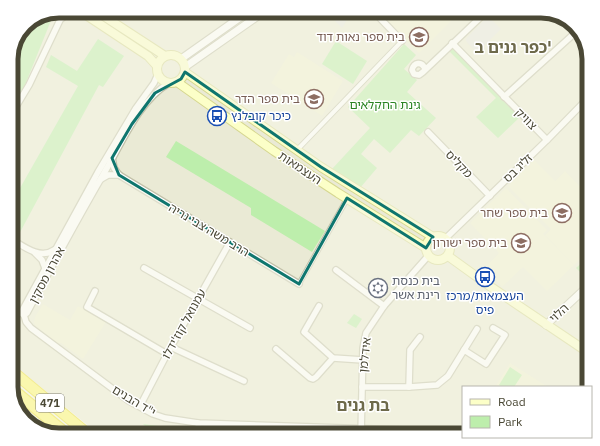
<svg xmlns="http://www.w3.org/2000/svg" width="600" height="446" viewBox="0 0 600 446" font-family="'IBM Plex Sans','Noto Sans Hebrew',sans-serif">
<style>
.residential{fill:#eaead5}
.education{fill:#f0f0d0}
.green{fill:#bdeeac}
.parking{fill:#e6e6e0}
.lines{fill:none;stroke-linecap:round;stroke-linejoin:round}
.pedestrian-casing{stroke:#c2c1a9;stroke-width:6}
.minor-casing{stroke:#c2c1a9;stroke-width:8}
.tertiary-casing{stroke:#c2c1a9;stroke-width:9}
.secondary-casing{stroke:#d6d790;stroke-width:10}
.motorway-casing{stroke:#efe028;stroke-width:12}
.pedestrian{stroke:#fff;stroke-width:4}
.minor{stroke:#fff;stroke-width:5.5}
.tertiary{stroke:#fff;stroke-width:7}
.secondary{stroke:#fcffc8;stroke-width:8}
.motorway{stroke:#fff969;stroke-width:10}
.marked{fill:none;stroke:#0f766e;stroke-width:3;stroke-linejoin:round}
.labels{text-anchor:middle;stroke-width:3;stroke-linejoin:round;paint-order:stroke}
.shield{fill:#fff;stroke:#807f72;stroke-width:1}
.shield-label{font-size:11px;font-weight:bold;fill:#4a4835}
.education-label{font-size:12px;fill:#785e54;stroke:#fff;text-anchor:end}
.park-label{font-size:12px;fill:#298321;stroke:#fff}
.transit-label{font-size:12px;fill:#164399;stroke:#fff;text-anchor:start}
.street-label{font-size:12px;fill:#4a4835;stroke:#fff}
.worship-label{font-size:12px;fill:#5b616d;stroke:#fff;text-anchor:start}
.district-label{font-size:16px;font-weight:bold;fill:#6e6a4b;stroke:#fff}
.rim{fill:none;stroke:#4a4835;stroke-width:5}
</style>
<rect width="100%" height="100%" fill="#f6f5e8"/>
<polygon class="residential" points="59,11 541,11 570,21 589,59 589,387 463,387 463,435 100,435 11,363 11,56 27,23"/>
<g class="education">
<polygon points="378,11 441,11 451,21 419,53"/>
<polygon points="297,52 343,81 322,116 271,83 289,54 294,57"/>
<polygon points="534,160 555,181 565,171 589,196 589,250 574,265 545,235 551,229 508,186"/>
<polygon points="506,188 547,230 543,234 574,265 547,291 523,267 502,287 484,268 499,253 470,223"/>
<polygon points="43,304 70,320 78,306 106,322 83,359 61,343 57,343 35,325 34,323 35,317"/>
<polygon points="510,363 548,387 495,387"/>
</g>
<g class="green">
<polygon points="54,13 25,85 11,109 11,56 27,23"/>
<polygon points="98,39 124,56 103,87 99,85 18,236 11,232 11,204 78,86 46,67 51,55 77,71"/>
<polygon points="336,41 367,61 353,84 322,64"/>
<polygon points="452,43 522,115 498,138 476,117 496,98 447,49"/>
<polygon points="404,44 416,55 404,69 417,80 407,92 436,118 419,136 411,130 390,153 374,139 361,154 377,168 360,188 332,169 370,128 348,107"/>
<polygon points="176,141 325,231 312,252 251,215 251,208 166,157"/>
<polygon points="586,259 589,263 589,271 584,276 576,268"/>
<polygon points="354,314 362,319 356,328 347,323"/>
<polygon points="510,367 522,375 514,387 502,387 499,385"/>
<polygon points="143,424 182,429 184,435 155,435"/>
</g>
<g class="parking">
<polygon points="325,11 352,11 342,28"/>
<polygon points="488,16 501,29 477,53 466,41 466,39"/>
</g>
<g class="lines">
<g class="pedestrian-casing">
<g id="pedestrian">
<polyline points="297,150 402,41"/>
<polyline points="299,284 347,199"/>
</g>
</g>
<g class="minor-casing">
<g id="minor">
<polyline points="373,11 402,41"/>
<polyline points="452,43 547,140"/>
<path d="M425,69C422,61 414,62 412,70L414,74L419,75L423,72L487,11"/>
<path d="M158,74L154,83L136,108L98,172L22,311L21,313L24,315L27,313C53,264 79,216 107,168C123,140 140,100 169,83"/>
<polyline points="504,97 576,32"/>
<polyline points="11,115 29,85 60,20 67,14 74,11"/>
<polyline points="428,132 490,196"/>
<polyline points="112,158 114,168 119,175 299,284"/>
<polyline points="101,179 108,175 119,175"/>
<polyline points="446,238 547,140 589,97"/>
<path d="M11,239C23,246 40,260 54,250"/>
<polyline points="35,253 42,260 45,268"/>
<polyline points="144,268 250,328"/>
<polyline points="336,270 384,306"/>
<polyline points="95,291 87,307 167,354"/>
<polyline points="319,306 304,332 333,358 363,360"/>
<polyline points="24,315 26,322 31,328 129,401 153,414 165,418 198,423 463,432"/>
<polyline points="171,347 244,381"/>
<polyline points="276,349 310,378 313,379 316,377 333,358"/>
<polyline points="464,350 486,364 505,335 493,328"/>
<polyline points="362,387 409,387 437,385 448,376 477,329"/>
<polyline points="409,387 410,350 420,337"/>
<polyline points="140,406 167,354 230,242"/>
<polyline points="198,423 200,435"/>
<polyline points="361,435 363,348 366,333 384,306 429,255"/>
</g>
</g>
<g class="tertiary-casing">
<g id="tertiary">
<polyline points="181,59 249,11"/>
<polyline points="185,67 265,11"/>
<polyline points="546,325 589,285"/>
</g>
</g>
<g class="secondary-casing">
<g id="secondary">
<polyline points="80,11 148,56 157,66"/>
<polyline points="96,11 165,56"/>
<circle cx="171" cy="69" r="14"/>
<polyline points="185,72 321,167 433,237"/>
<polyline points="177,82 274,151 338,193 426,248"/>
<circle cx="438" cy="248" r="12"/>
<polyline points="448,256 491,287 589,353"/>
</g>
</g>
<g class="motorway-casing">
<g id="motorway">
<polyline points="11,370 89,435"/>
<polyline points="11,388 68,435"/>
</g>
</g>
<use href="#pedestrian" class="pedestrian"/>
<use href="#minor" class="minor"/>
<use href="#tertiary" class="tertiary"/>
<use href="#secondary" class="secondary"/>
<use href="#motorway" class="motorway"/>
</g>
<path d="M0 0H600V446H0ZM185,72L321,167L433,237L426,248L347,198L299,284L119,175L112,158L132,124L155,93L181,79Z" fill="#f6f5e8" fill-opacity=".55" fill-rule="evenodd"/>
<path class="marked" d="M185,72L321,167L433,237L426,248L347,198L299,284L119,175L112,158L132,124L155,93L181,79Z"/>
<defs>
<g id="school-ring" transform="scale(1)"><circle r="9.5" fill="#fff" stroke="#8d6e63" stroke-width="1.5"/><path d="M0-5L7-2L0 1L-7-2ZM-4 1L0 2.5L4 1V4Q0 6-4 4Z" fill="#8d6e63"/></g>
<g id="bus-ring" transform="scale(1)"><circle r="9.5" fill="#fff" stroke="#1a4fb4" stroke-width="1.5"/><path d="M-5-6H5V4H4V6H2V4H-2V6H-4V4H-5ZM-3.5-4V0h7V-4ZM-3.5 1.2v1.5H-2V1.2ZM2 1.2v1.5H3.5V1.2Z" fill="#1a4fb4"/></g>
<g id="synagogue-ring" transform="scale(1)"><circle r="9.5" fill="#fff" stroke="#6b7280" stroke-width="1.5"/><path d="M0-6.5L5.6 3.2H-5.6ZM0 6.5L5.6-3.2H-5.6Z" fill="#6b7280"/></g>
</defs>
<g fill-rule="evenodd">
<use href="#school-ring" x="419" y="37"/>
<use href="#school-ring" x="314" y="99"/>
<use href="#bus-ring" x="217" y="116"/>
<use href="#school-ring" x="562" y="213"/>
<use href="#school-ring" x="521" y="243"/>
<use href="#bus-ring" x="485" y="277"/>
<use href="#synagogue-ring" x="378" y="288"/>
</g>
<g class="labels">
<rect class="shield" x="36" y="394" width="28" height="18" rx="3"/>
<g class="shield-label">
<text x="50" y="407">471</text>
</g>
<g class="education-label">
<text x="405" y="41">בית ספר נאות דוד</text>
<text x="300" y="103">בית ספר הדר</text>
<text x="548" y="217">בית ספר שחר</text>
<text x="507" y="247">בית ספר ישורון</text>
</g>
<g class="park-label">
<text x="385" y="109">גינת החקלאים</text>
</g>
<g class="transit-label">
<text x="231" y="120">כיכר קובלנץ</text>
<text x="485" y="300" text-anchor="middle">העצמאות/מרכז<tspan x="485" dy="14">פיס</tspan></text>
</g>
<g class="street-label">
<text transform="translate(526 119) rotate(45)" y="4">צוויק</text>
<text transform="translate(459 164) rotate(46)" y="4">מקליס</text>
<text transform="translate(300 168) rotate(34)" y="4">העצמאות</text>
<text transform="translate(518 168) rotate(-44)" y="4">זליג בס</text>
<text transform="translate(209 230) rotate(31)" y="4">הרב משה צבי נריה</text>
<text transform="translate(47 275) rotate(-62)" y="4">אהרון מסקין</text>
<text transform="translate(559 313) rotate(-43)" y="4">הלוי</text>
<text transform="translate(184 324) rotate(-61)" y="4">עמנואל קוז'ידלו</text>
<text transform="translate(365 355) rotate(-84)" y="4">אידלמן</text>
<text transform="translate(134 401) rotate(31)" y="4">י"ד הבנים</text>
</g>
<g class="worship-label">
<text x="392" y="285">בית כנסת<tspan x="392" dy="14">רינת אשר</tspan></text>
</g>
<g class="district-label">
<text x="513" y="53">כפר גנים ב'</text>
<text x="363" y="411">בת גנים</text>
</g>
</g>
<path d="M0 0H600V446H0ZM59 18H541A41 41 0 0 1 582 59V387A41 41 0 0 1 541 428H59A41 41 0 0 1 18 387V59A41 41 0 0 1 59 18Z" fill="#fff" fill-rule="evenodd"/>
<path class="rim" d="M59 18H541A41 41 0 0 1 582 59V387A41 41 0 0 1 541 428H59A41 41 0 0 1 18 387V59A41 41 0 0 1 59 18Z"/>
<rect x="462" y="386" width="130" height="52" fill="#ffffff" stroke="#b7b6ae"/>
<rect x="470" y="399" width="20" height="6" fill="#fcffc8" stroke="#b7b6ae"/>
<text x="498" y="406" font-size="12" fill="#4a4835">Road</text>
<rect x="470" y="416" width="20" height="12" fill="#bdeeac" stroke="#b7b6ae"/>
<text x="498" y="426" font-size="12" fill="#4a4835">Park</text>
</svg>
